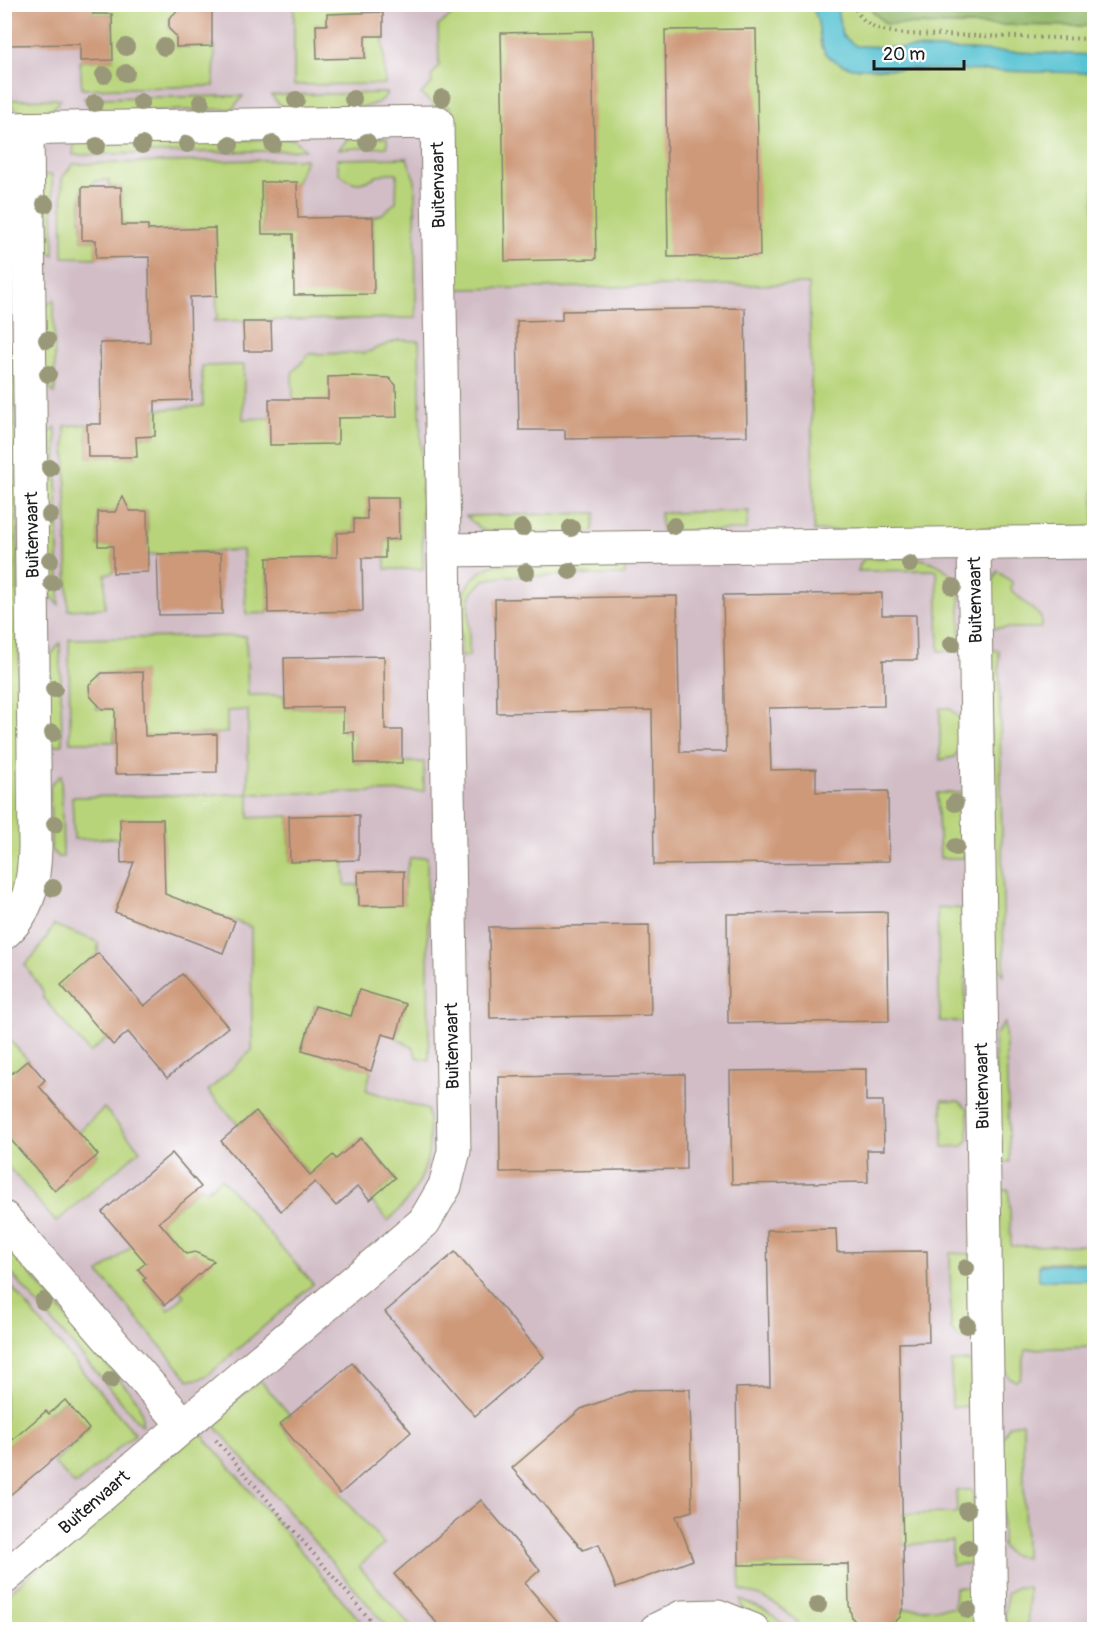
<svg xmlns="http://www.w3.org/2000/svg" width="1099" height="1634" viewBox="0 0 1099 1634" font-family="Pangolin,sans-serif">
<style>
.industrial{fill:#d2bdc6}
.green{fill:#b8d47a;stroke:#6a784b;stroke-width:1.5}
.forest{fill:#92b66a;stroke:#576943;stroke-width:1.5}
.water{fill:#58c3d3;stroke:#3a7078;stroke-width:1.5}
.building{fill:#ce9979}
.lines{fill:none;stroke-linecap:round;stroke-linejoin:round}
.minor-casing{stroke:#867f70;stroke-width:35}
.path{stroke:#867f70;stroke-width:4;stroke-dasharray:1.5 4.5;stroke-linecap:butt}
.minor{stroke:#fff;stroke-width:33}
.tree{fill:#999879}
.labels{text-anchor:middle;stroke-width:5;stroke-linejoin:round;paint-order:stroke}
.street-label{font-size:18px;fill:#1c1c1c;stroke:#fff}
</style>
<rect width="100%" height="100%" fill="#fff"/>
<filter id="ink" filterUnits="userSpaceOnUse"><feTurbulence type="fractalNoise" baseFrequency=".0167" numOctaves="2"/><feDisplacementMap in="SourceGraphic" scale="12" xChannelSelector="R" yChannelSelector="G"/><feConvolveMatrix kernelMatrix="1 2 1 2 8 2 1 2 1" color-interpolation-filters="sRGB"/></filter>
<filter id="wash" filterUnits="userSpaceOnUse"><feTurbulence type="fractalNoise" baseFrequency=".008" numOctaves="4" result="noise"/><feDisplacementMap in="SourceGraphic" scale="24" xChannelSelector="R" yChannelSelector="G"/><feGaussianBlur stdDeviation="1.35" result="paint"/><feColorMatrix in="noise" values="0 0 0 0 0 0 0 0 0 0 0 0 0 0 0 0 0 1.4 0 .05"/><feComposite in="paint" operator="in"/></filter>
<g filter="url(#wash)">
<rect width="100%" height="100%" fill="#efe2c3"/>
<polygon class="industrial" points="5,5 824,5 1094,59 1094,1629 5,1630"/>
<g class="green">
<polygon points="453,4 811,5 817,13 821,47 842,65 853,68 1094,73 1094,527 814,531 809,284 455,289 450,107 436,107 421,94 432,83 431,77 439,65 438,26 453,14"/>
<polygon points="93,5 175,5 176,14 169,18 169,29 176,32 176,47 215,46 214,86 82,89 80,61 113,60 112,14 93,14"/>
<polygon points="294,5 363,5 363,13 328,14 327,25 316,25 317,59 365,58 365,36 383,36 385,84 294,85"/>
<polygon points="836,5 870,5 872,11 887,24 1094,26 1094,55 856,46 842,35"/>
<path d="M387,93C379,115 313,108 291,108L280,105L271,95Z"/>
<polygon points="243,96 232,109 101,112 91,109 84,98"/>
<path d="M61,99C53,115 34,114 18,111L6,100Z"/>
<polygon points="349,138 387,138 387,147 339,149"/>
<polygon points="294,139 305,150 73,155 74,142"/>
<path d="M407,158L415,181L416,318L214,321L217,318L215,229L148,230V225H122L121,187H109V180L94,181L93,187H82L80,220H82V240H96V258L63,257L62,178L73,164L306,159L297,182L261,183L262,234H293L374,293L373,217L382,214L396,202L397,173C368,170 366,197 339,173L337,159Z"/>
<polygon points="44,175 52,175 54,255 46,251 40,243"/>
<polygon points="5,176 11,181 12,252 5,265"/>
<polygon points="54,299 55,394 43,382 42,309"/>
<polygon points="398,340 419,341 423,569 385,569 385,540 399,539 398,498 367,498 367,519 354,519 354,532 337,533 337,557 267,559 268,613 246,614 243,550 145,555 148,545 147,511 130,511 118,506 115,512 98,512 98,546 113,546 113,573 105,574 105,608 68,610 65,426 87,424 88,457 136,457 136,437 155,436 155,410 203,406 202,366 244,365 243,419 269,418 293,399 292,373 309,354 365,353"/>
<polygon points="5,341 12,349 14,355 22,843 18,879 5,911 8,853"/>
<polygon points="56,427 59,605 47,591 46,436"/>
<polygon points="749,511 746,530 662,531 660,513"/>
<polygon points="596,513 593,532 491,534 479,528 466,516"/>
<path d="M866,558C901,558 947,550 960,592V650L939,651L937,570L858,571L861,562Z"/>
<path d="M498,564H625V575L507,576L484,580L472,593L469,602V656L461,657C461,618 451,578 498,564Z"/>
<polygon points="997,571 1012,582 1011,590 1041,617 1041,628 989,628 990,592"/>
<path d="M246,636L248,695H284L285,708L343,707V732H354L355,763L424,762V791L249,794V818L289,816L290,862L344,860L345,885H358L359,906L404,904C404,886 404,875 410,858L427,857L429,1060L416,1057L414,1048L396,1038L406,1004L359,991L351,1016L315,1006L302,1049L371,1071L366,1090L428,1110C434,1159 424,1187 388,1221L370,1200L395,1178L361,1138L337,1159L333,1156L310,1175L256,1111L239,1125L208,1091L252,1050L251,927L164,894L163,819H121V838L74,839L72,797L248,794V710L227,711V733L143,736V672L96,673V683L89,685L90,696L96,699L97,709H115L114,742H70L69,639Z"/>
<polygon points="60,643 62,745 48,746 48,659"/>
<polygon points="999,650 1004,975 994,962 988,651"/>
<polygon points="940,708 949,708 961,719 961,748 954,757 940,760"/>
<polygon points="61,775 63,857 58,857 51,850 50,785"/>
<polygon points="937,793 964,793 964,858 940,858"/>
<polygon points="937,907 966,909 965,1022 940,1021"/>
<polygon points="54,925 98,942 98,953 61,985 92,1021 113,1033 90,1053 43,998 43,991 25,965 36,953"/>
<polygon points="1005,1023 1010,1162 997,1161 995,1035"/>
<polygon points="4,1034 28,1060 9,1077 5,1072"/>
<polygon points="942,1100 959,1101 968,1109 968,1140 963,1146 943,1147"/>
<polygon points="104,1108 140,1150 56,1222 5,1163 4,1132 55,1191 98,1155 78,1132"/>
<polygon points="221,1178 313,1284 209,1374 200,1379 189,1380 99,1273 134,1244 149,1261 139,1269 146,1278 144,1281 169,1310 184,1296 180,1291 204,1270 206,1265 195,1252 180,1261 174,1240 159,1222 201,1187 206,1191"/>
<polygon points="998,1190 1009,1190 1011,1246 1094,1245 1094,1262 1040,1263 1039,1280 1094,1280 1094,1347 1026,1349 1020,1378 1016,1381 1009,1378 1001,1365"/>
<polygon points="5,1244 137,1400 142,1414 142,1426 5,1266"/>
<polygon points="950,1253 971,1254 972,1338 960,1339 951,1330"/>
<polygon points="4,1278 135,1434 75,1485 54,1463 89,1429 65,1400 5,1447"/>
<polygon points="969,1361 973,1365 973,1406 952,1407 951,1362"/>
<polygon points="260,1380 290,1415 280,1424 384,1544 359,1566 413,1629 389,1629 211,1421"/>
<polygon points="1023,1423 1025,1558 1009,1554 1002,1546 1002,1438 1010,1425"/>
<polygon points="199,1431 367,1629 5,1629 4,1597"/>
<polygon points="956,1490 973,1490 975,1563 952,1565 952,1541 903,1545 902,1514 957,1513"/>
<path d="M848,1564C849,1585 842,1623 870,1629H803C787,1610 765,1595 740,1590L739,1565Z"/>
<path d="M955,1587L975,1588L977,1629L883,1630C894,1626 899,1620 902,1609L954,1608Z"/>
<polygon points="1017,1587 1028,1587 1028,1629 1004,1629 1007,1593"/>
<path d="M741,1600L765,1610L791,1629C772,1629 758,1616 741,1607Z"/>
</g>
<polygon class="forest" points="870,5 1094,5 1094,26 886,24 872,11"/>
<g class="water">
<path d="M811,5H836L842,35L856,46L1094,55V73L853,68C806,55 829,35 811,5Z"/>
<polygon points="1094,1264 1094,1280 1039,1280 1039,1265"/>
</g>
<g id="blocks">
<g class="building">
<polygon points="4,4 93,4 93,14 112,14 113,60 80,61 80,44 4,45"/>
<polygon points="175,4 212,4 212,46 176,47 176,36 169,29 169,18 176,12"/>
<polygon points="383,12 383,36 365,36 365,58 317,59 316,25 327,25 327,14"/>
<polygon points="756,29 760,256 668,257 665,30"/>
<polygon points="592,31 596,259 505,261 501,33"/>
<polygon points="261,182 297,182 298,218 373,217 374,294 294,295 293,234 262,234"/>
<polygon points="82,187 121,187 122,225 148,225 148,230 215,228 217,296 190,297 192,400 155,401 155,436 136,437 137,457 88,457 87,424 101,424 100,343 150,342 149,257 96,258 96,240 82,240"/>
<polygon points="745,308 747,436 565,439 565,430 519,430 517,321 562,320 562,311"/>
<polygon points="243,322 271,322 272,351 244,351"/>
<polygon points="352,376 389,378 396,385 397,417 338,418 338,444 270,445 269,399 328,399 328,377"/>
<polygon points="123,497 130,511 147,511 148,572 113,573 113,546 98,546 98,512 115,512"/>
<polygon points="366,498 398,498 399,539 385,540 385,558 362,558 363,611 268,613 267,558 337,557 337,533 354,532 354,519 367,519"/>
<polygon points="221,553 222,614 159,615 157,554"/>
<polygon points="882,593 882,615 916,615 917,660 883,660 884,706 769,708 771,770 816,769 816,792 888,791 889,861 654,865 652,710 497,713 495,599 677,596 680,752 726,752 723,595"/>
<polygon points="384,656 385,730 402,730 402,763 355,763 354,732 343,732 343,707 285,708 284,658"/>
<polygon points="143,672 145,736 217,734 217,772 115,774 115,709 102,709 90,696 89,685 102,673"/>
<polygon points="359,815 359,860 290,862 289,816"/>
<polygon points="120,819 163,819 165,894 235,921 223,953 115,912 134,862 121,863"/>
<polygon points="404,871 404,905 359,906 358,872"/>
<polygon points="887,912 889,1021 728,1023 727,914"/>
<polygon points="649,925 651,1015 490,1018 489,927"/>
<polygon points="98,953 144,1006 182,974 228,1027 167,1078 128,1032 113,1045 61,985"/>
<polygon points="359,990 406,1004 396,1038 382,1034 371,1071 302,1050 315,1006 351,1016"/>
<polygon points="28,1060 45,1080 39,1086 98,1155 55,1191 4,1132 4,1080"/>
<polygon points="866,1069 866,1101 883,1101 884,1150 867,1150 868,1182 732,1184 730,1071"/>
<polygon points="685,1074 686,1169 500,1172 499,1077"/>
<polygon points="256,1111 310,1175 333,1155 336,1159 361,1138 395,1178 370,1200 358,1186 336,1206 315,1182 281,1211 221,1141"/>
<polygon points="172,1153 201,1187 159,1222 186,1254 195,1252 214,1261 165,1305 143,1280 146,1278 138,1269 146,1263 102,1212"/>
<polygon points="836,1229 837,1252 927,1251 929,1342 899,1343 904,1604 900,1617 890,1627 883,1629 863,1628 852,1618 849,1605 848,1564 739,1565 736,1388 770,1387 767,1230"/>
<polygon points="455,1252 544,1357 475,1416 385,1312"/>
<polygon points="352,1363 411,1432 340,1494 280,1424"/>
<polygon points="690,1389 692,1511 676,1516 693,1560 616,1588 599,1544 583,1550 512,1468 581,1409 633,1390"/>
<polygon points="65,1400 89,1429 4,1500 4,1447 46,1411 49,1414"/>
<polygon points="481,1500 540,1570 525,1583 564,1629 442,1629 394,1574"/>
</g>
</g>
</g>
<g filter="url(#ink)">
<use href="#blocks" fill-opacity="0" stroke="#867f70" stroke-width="1.5"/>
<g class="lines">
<g class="minor-casing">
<g id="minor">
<polyline points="4,129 437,122 454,1151 445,1186 424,1222 4,1578"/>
<polyline points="974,543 991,1630"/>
<polyline points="445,550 1094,542"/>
<path d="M4,933C30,910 34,881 35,848L27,129"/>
<polyline points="4,1218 184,1425"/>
<polyline points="656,1630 682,1617 718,1616 753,1630"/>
</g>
</g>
<g class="path">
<path d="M853,4C863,28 882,31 906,34L1094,39"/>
<polyline points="216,1440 379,1630"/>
</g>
<use href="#minor" class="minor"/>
</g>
<g class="tree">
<circle cx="126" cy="47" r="9"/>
<circle cx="164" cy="47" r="9"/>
<circle cx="126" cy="73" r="9"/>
<circle cx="104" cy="75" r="9"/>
<circle cx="442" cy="98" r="9"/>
<circle cx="353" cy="99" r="9"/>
<circle cx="296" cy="100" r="9"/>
<circle cx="141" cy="102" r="9"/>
<circle cx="201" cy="102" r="9"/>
<circle cx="95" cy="103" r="9"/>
<circle cx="367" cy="142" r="9"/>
<circle cx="187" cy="144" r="9"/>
<circle cx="273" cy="144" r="9"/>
<circle cx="142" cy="145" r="9"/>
<circle cx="230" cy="145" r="9"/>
<circle cx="97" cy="146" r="9"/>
<circle cx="45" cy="204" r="9"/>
<circle cx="47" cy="340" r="9"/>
<circle cx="48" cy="374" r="9"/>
<circle cx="50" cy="468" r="9"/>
<circle cx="50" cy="515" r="9"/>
<circle cx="674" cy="526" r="9"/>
<circle cx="522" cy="528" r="9"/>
<circle cx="571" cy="528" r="9"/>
<circle cx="50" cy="560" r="9"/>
<circle cx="910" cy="564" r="9"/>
<circle cx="570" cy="571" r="9"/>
<circle cx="526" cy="572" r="9"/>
<circle cx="52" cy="583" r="9"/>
<circle cx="953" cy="587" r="9"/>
<circle cx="952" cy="644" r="9"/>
<circle cx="54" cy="689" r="9"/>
<circle cx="53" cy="733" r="9"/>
<circle cx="955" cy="803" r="9"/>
<circle cx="55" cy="824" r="9"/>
<circle cx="956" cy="847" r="9"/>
<circle cx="53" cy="888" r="9"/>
<circle cx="966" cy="1268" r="9"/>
<circle cx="43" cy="1301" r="9"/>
<circle cx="967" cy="1325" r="9"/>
<circle cx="111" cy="1380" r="9"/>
<circle cx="967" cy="1510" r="9"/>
<circle cx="968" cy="1548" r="9"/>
<circle cx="818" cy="1605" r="9"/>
<circle cx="968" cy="1610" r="9"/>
</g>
</g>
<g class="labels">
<g class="street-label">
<text transform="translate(438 185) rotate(-91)" y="6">Buitenvaart</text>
<text transform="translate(32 535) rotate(-91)" y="6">Buitenvaart</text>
<text transform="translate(975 600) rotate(-91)" y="6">Buitenvaart</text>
<text transform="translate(452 1046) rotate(-91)" y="6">Buitenvaart</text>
<text transform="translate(982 1086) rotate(-91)" y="6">Buitenvaart</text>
<text transform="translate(94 1502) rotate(-41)" y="6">Buitenvaart</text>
</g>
</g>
<rect width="1099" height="1634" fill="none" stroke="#fff" stroke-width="24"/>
<path d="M874 60v9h90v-9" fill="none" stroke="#1c1c1c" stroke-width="3"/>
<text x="883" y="60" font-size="18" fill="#1c1c1c" stroke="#ffffff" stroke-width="4.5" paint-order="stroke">20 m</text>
</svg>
